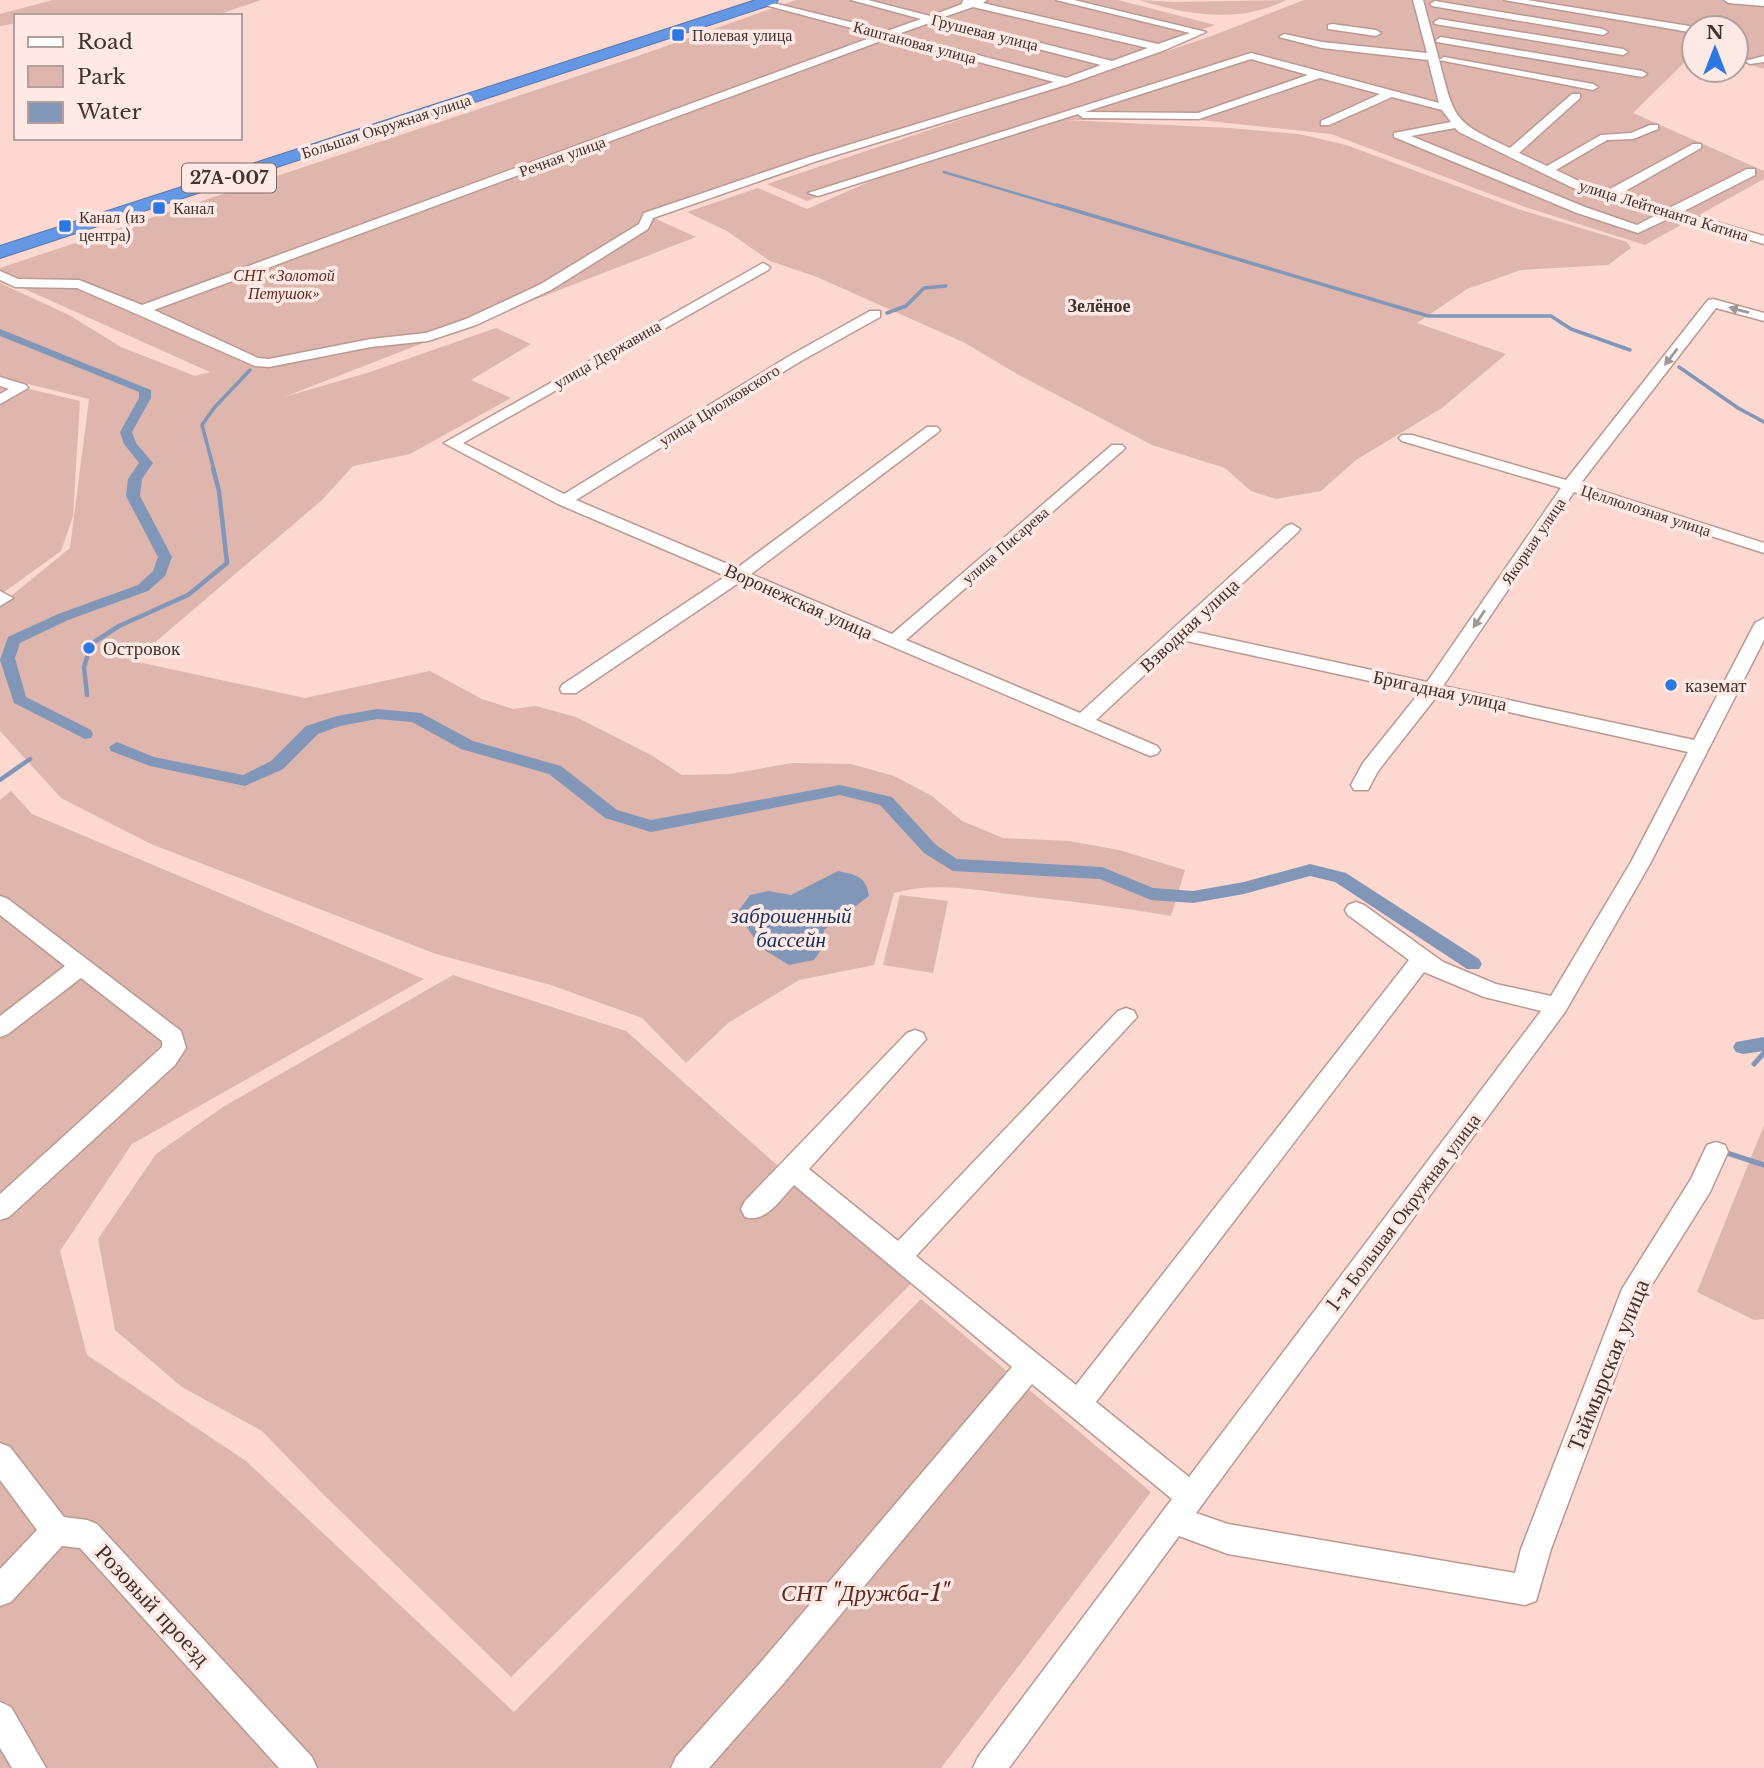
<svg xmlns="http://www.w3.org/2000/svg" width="1764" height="1768" viewBox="0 0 1764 1768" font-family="'Libre Baskerville',serif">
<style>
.green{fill:#deb6ad}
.water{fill:#8297b8}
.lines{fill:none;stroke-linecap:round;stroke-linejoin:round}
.stream-far3{stroke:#8297b8;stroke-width:2.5}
.stream-far2{stroke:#8297b8;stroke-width:3.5}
.stream-far1{stroke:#8297b8;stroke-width:4.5}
.stream{stroke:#8297b8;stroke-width:5}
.canal{fill:#8297b8;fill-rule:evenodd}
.minor-casing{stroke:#ba9992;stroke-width:3}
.highway-casing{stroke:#5875a6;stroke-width:2}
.minor{fill:#fff;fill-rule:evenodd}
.highway{fill:#6498e6;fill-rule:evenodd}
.oneway{fill:#a09998}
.poi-dot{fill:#2d77e3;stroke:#ffe9e4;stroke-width:2.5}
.labels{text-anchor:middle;stroke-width:7;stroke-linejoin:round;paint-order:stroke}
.far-street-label{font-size:16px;fill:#413330;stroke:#ffe9e4}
.far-poi-label{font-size:16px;fill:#413330;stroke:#ffe9e4;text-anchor:start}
.far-park-label{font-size:16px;font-style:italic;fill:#62291e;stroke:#ffe9e4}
.shield{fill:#ffe9e4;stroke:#7a6a66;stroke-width:2}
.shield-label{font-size:18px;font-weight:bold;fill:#413330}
.far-neighbourhood-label{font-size:18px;font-weight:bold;fill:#413330;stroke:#ffe9e4}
.street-label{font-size:19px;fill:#413330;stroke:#ffe9e4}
.poi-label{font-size:19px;fill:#413330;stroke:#ffe9e4;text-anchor:start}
.water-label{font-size:21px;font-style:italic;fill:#15325d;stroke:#ffe9e4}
.near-street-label{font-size:23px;fill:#413330;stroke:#ffe9e4}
.near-park-label{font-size:23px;font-style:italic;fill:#62291e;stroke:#ffe9e4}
</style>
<rect width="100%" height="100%" fill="#fcd8d0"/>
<g class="green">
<polygon points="53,0 261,0 217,15 16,16 16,23 0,26 0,14"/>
<path d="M796,0H1118L1215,25L654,218L696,237L284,397L367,373L496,328L531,344L471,380L511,398L410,454L353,466L322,500L133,661L305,698L430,671L482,699L513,709L536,706L576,717L651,755L682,775L730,774L792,763L851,764L894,776L932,796L962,821L1003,838L1069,841L1119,850L1185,870L1171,916C1125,908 1079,902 1032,897C987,892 939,880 894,893L874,965L799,980L728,1023L686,1063L642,1018L551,985L436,954L151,844L61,798L0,731V605L70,548L89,399L0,377V283L69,315L121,347L195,376L210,372L0,278V268L638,56Z"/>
<path d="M1139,0L1174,2L1286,0C1241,24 1186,15 1139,0Z"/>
<polygon points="1304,0 1764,0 1764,69 1736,61 1736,28 1694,28 1694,53 1633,113 1764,171 1764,179 1645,245 1525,207 1331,134 1200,120 1066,120 1229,128 1299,134 1346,145 1518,209 1627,242 1631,248 1608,265 1521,270 1467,289 1417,323 1506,354 1442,408 1356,460 1321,491 1276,499 1251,491 1225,468 1152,445 1017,374 965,343 817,277 770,261 727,231 687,212 758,188 807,209 894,171 984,141 1061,120 1043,120 929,153 807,201 767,184 1209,37"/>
<polygon points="0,382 80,401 73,516 61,551 0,595"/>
<polygon points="11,791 32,814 424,979 132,1144 60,1251 87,1355 246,1461 514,1712 921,1299 1151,1492 941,1768 0,1768 0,800"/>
<polygon points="900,895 948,901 933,973 883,965"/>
<polygon points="453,975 626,1031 911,1284 511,1677 322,1493 262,1431 182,1387 115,1330 98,1239 156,1154 223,1107"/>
<polygon points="1764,1125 1764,1319 1754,1320 1697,1292"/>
</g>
<path class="water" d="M838,871C856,875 866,876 869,896L824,930L823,947L814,960L789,965L761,948L737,913L750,895L768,891L791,895Z"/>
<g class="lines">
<polyline class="stream-far3" points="944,172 1062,207"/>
<g class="stream-far2">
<polyline points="1057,205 1428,316 1551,316 1571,329 1630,350"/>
<polyline points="887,313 906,306 924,288 946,286"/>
<polyline points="1679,367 1738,408 1764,422"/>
<polyline points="214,470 202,425 214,408 250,370"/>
</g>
<g class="stream-far1">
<polyline points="87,695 84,667 91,644 119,626 188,595 227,563 219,491 213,468"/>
<polyline points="0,780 30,759"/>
</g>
<g class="stream">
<polyline points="1754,1064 1764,1053"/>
<polyline points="1724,1152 1764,1165"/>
</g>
<g class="canal">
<polygon points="0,329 151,390 151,398 132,432 136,443 153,463 142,479 140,496 172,557 165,576 148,591 68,620 20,643 15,658 26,697 91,730 93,734 91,738 85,739 14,703 0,660 8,637 58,614 138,585 153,571 158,557 126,496 128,479 139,463 124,444 120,432 139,398 139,392 0,336"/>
<polygon points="377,709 421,713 473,741 561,766 617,810 651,820 840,785 892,797 936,845 957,859 1102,867 1153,888 1193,891 1244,882 1310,864 1346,873 1479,959 1482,964 1479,969 1467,969 1335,882 1310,876 1244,894 1193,903 1151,900 1100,879 953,871 924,853 880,805 840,795 651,832 605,818 549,774 461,749 412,722 377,719 340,726 318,734 283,769 245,786 150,766 111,751 109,747 117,742 154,757 243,775 271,761 306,726 337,716"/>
<polygon points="1764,1037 1764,1051 1743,1054 1736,1052 1733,1047 1736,1042"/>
</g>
<g class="minor-casing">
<g id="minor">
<path d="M761,0L887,31L921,19L851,0H868L930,16L962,4L963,0H987L983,3L1158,44L1190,33L1056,0H1074L1206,32L1165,50L1069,84L817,161L653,218L648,229L551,290L476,325L428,341L371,347L269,367L255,366L77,288L15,287L0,280V271L18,279L79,280L142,305L878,35L761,4ZM973,7L1148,48L1112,61L941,18ZM932,22L1101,65L1066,78L898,34ZM889,38L1054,82L809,157L644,213L639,224L541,284L466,319L426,333L371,339L269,359L258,358L154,310Z"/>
<path d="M1413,0H1423L1439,60L1444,57L1593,84L1598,87L1593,90L1439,60C1455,121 1453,121 1510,148L1572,94H1580V98L1519,153L1547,166L1601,135L1631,133L1650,125H1658V129L1633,139L1607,140L1556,170L1581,182L1608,190L1693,144H1701V148L1620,194L1669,208L1747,169H1755V175L1682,212L1764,236V244L1672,217L1638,233L1577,213L1394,137V133L1451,122L1442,110L1392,97L1329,125H1321V121L1380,94L1320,78L1199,119L1083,118L1078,114L818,196L808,193L1251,53L1439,103L1428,60L1322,48L1279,37L1284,34L1322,42L1427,53ZM1251,59L1308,75L1198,113L1085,112ZM1455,128L1459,132L1573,188L1660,213L1637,225L1585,207L1411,136Z"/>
<polygon points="1504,0 1527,0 1689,26 1694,29 1689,32"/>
<polygon points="1724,0 1764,0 1764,6 1729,3"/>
<polygon points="1435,1 1603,29 1608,32 1603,35 1432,6 1430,4"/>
<polygon points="1439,19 1623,49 1628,52 1623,55 1435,24 1434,22"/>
<polygon points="1332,24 1376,30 1381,33 1376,36 1328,29 1328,25"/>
<polygon points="1441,37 1642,71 1647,74 1642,77 1437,42 1436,40"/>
<polygon points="1764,56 1764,62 1750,64 1745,61"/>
<path d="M763,263L770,267L768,270L463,443L564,494L791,355L870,311H880V317L801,361L576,500L737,568L927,427H937L940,430L937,433L751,574L892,634L1112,445H1122L1125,448L1122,451L906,640L1080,713L1286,526L1292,524L1300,529L1298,532L1191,631L1427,682L1561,488L1402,441L1399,438L1402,435H1412L1566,480L1708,300L1713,299L1764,313V321L1716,308L1580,484L1764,543V553L1574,492L1443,686L1694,740L1755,623L1764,618V640L1651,862L1565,1012L1196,1513L1228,1524L1515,1573L1521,1549L1622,1289L1691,1179L1707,1145L1716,1142L1725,1145L1728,1152L1710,1192L1646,1294L1551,1549L1536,1601L1525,1605L1228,1554L1179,1536L1009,1768H973L978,1757L1172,1499L1032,1384L783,1684L709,1768H671L676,1757L761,1662L1012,1367L794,1185C781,1199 765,1224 745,1217L741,1209L745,1201L907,1033L915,1030L923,1033L926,1039L809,1169L898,1241L1118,1011L1126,1008L1134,1011L1137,1017L916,1256L1076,1385L1409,960L1348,915L1345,910L1348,905L1356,902L1364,905L1443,962L1496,984L1551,996L1631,862L1688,752L1437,696L1378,771L1368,790H1354L1351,785L1363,763L1420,692L1182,640L1096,720L1157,746L1160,750L1157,754L1150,756L740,582L576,693H562L560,689L562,685L726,576L558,504L444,443ZM1424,972L1484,997L1541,1011L1189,1477L1096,1402Z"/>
<polygon points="0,377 26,385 28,388 0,404 0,394 9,389 0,386"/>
<polygon points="0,591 13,598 0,606"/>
<polygon points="0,896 8,899 181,1031 186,1048 175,1065 9,1217 0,1220 0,1194 162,1047 162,1041 81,978 8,1034 0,1037 0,1016 65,966 0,915"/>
<polygon points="0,1443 10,1447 64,1517 87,1520 97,1524 312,1757 317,1768 279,1768 80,1548 62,1546 11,1602 0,1606 0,1569 37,1530 0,1480"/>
<polygon points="0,1702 11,1707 46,1768 12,1768 0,1748"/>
</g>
</g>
<g class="highway-casing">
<polygon id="highway" points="756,0 778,0 776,3 0,258 0,246"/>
</g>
<use href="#minor" class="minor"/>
<use href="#highway" class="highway"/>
</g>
<defs><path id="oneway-solid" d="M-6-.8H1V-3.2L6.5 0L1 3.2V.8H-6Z" transform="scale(1.75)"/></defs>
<g class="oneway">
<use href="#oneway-solid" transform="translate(1739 310) rotate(-165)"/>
<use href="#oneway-solid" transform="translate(1671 357) rotate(128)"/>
<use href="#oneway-solid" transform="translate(1479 619) rotate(124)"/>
</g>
<g class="poi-dot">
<rect x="671" y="28" width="14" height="14" rx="3.5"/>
<rect x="152" y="201" width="14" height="14" rx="3.5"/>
<rect x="58" y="219" width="14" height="14" rx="3.5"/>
<circle cx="89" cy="648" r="7"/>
<circle cx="1671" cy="685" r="7"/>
</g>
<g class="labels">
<g class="far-street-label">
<text transform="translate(985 32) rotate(14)" y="6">Грушевая улица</text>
<text transform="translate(915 42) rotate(15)" y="6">Каштановая улица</text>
<text transform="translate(386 126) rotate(-18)" y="6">Большая Окружная улица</text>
<text transform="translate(562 156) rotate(-20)" y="6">Речная улица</text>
<text transform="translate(1664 210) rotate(17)" y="6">улица Лейтенанта Катина</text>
<text transform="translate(607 354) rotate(-30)" y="6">улица Державина</text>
<text transform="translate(719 405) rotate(-32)" y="6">улица Циолковского</text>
<text transform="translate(1646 510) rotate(18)" y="6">Целлюлозная улица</text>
<text transform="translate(1533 541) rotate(-56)" y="6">Якорная улица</text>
<text transform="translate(1005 545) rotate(-41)" y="6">улица Писарева</text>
</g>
<g class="far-poi-label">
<text x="692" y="41">Полевая улица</text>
<text x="173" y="214">Канал</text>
<text x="79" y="223">Канал (из<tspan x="79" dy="18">центра)</tspan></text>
</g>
<g class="far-park-label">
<text x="284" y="281">СНТ «Золотой<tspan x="284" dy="18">Петушок»</tspan></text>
</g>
<rect class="shield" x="182" y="163.5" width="94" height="29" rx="5"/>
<g class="shield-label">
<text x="229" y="184">27А-007</text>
</g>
<g class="far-neighbourhood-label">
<text x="1099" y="312">Зелёное</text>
</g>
<g class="street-label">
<text transform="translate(799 601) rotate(24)" y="7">Воронежская улица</text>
<text transform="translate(1189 625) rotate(-43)" y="7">Взводная улица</text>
<text transform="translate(1440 690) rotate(12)" y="7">Бригадная улица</text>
<text transform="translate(1403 1212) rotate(-53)" y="7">1-я Большая Окружная улица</text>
</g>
<g class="poi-label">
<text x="103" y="655">Островок</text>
<text x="1685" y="692">каземат</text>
</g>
<g class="water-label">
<text x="791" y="923">заброшенный<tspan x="791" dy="24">бассейн</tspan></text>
</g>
<g class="near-street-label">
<text transform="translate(1608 1365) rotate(-68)" y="8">Таймырская улица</text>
<text transform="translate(153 1605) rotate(47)" y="8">Розовый проезд</text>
</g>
<g class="near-park-label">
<text x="865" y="1601">СНТ "Дружба-1"</text>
</g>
</g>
<rect x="14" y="14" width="228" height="126" fill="#ffe9e4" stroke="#b3a09c" stroke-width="2"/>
<rect x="28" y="37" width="35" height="10" fill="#ffffff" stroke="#b3a09c" stroke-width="2"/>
<text x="77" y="49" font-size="21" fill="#413330">Road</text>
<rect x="28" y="66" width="35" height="21" fill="#deb6ad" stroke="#b3a09c" stroke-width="2"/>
<text x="77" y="84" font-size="21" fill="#413330">Park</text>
<rect x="28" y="102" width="35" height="21" fill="#8297b8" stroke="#b3a09c" stroke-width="2"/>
<text x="77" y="119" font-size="21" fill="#413330">Water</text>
<g transform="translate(1715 49)"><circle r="33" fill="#ffe9e4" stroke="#b3a09c" stroke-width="2"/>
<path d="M0-5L12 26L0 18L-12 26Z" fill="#2d77e3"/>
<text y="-10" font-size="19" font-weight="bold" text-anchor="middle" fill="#413330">N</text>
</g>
</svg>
